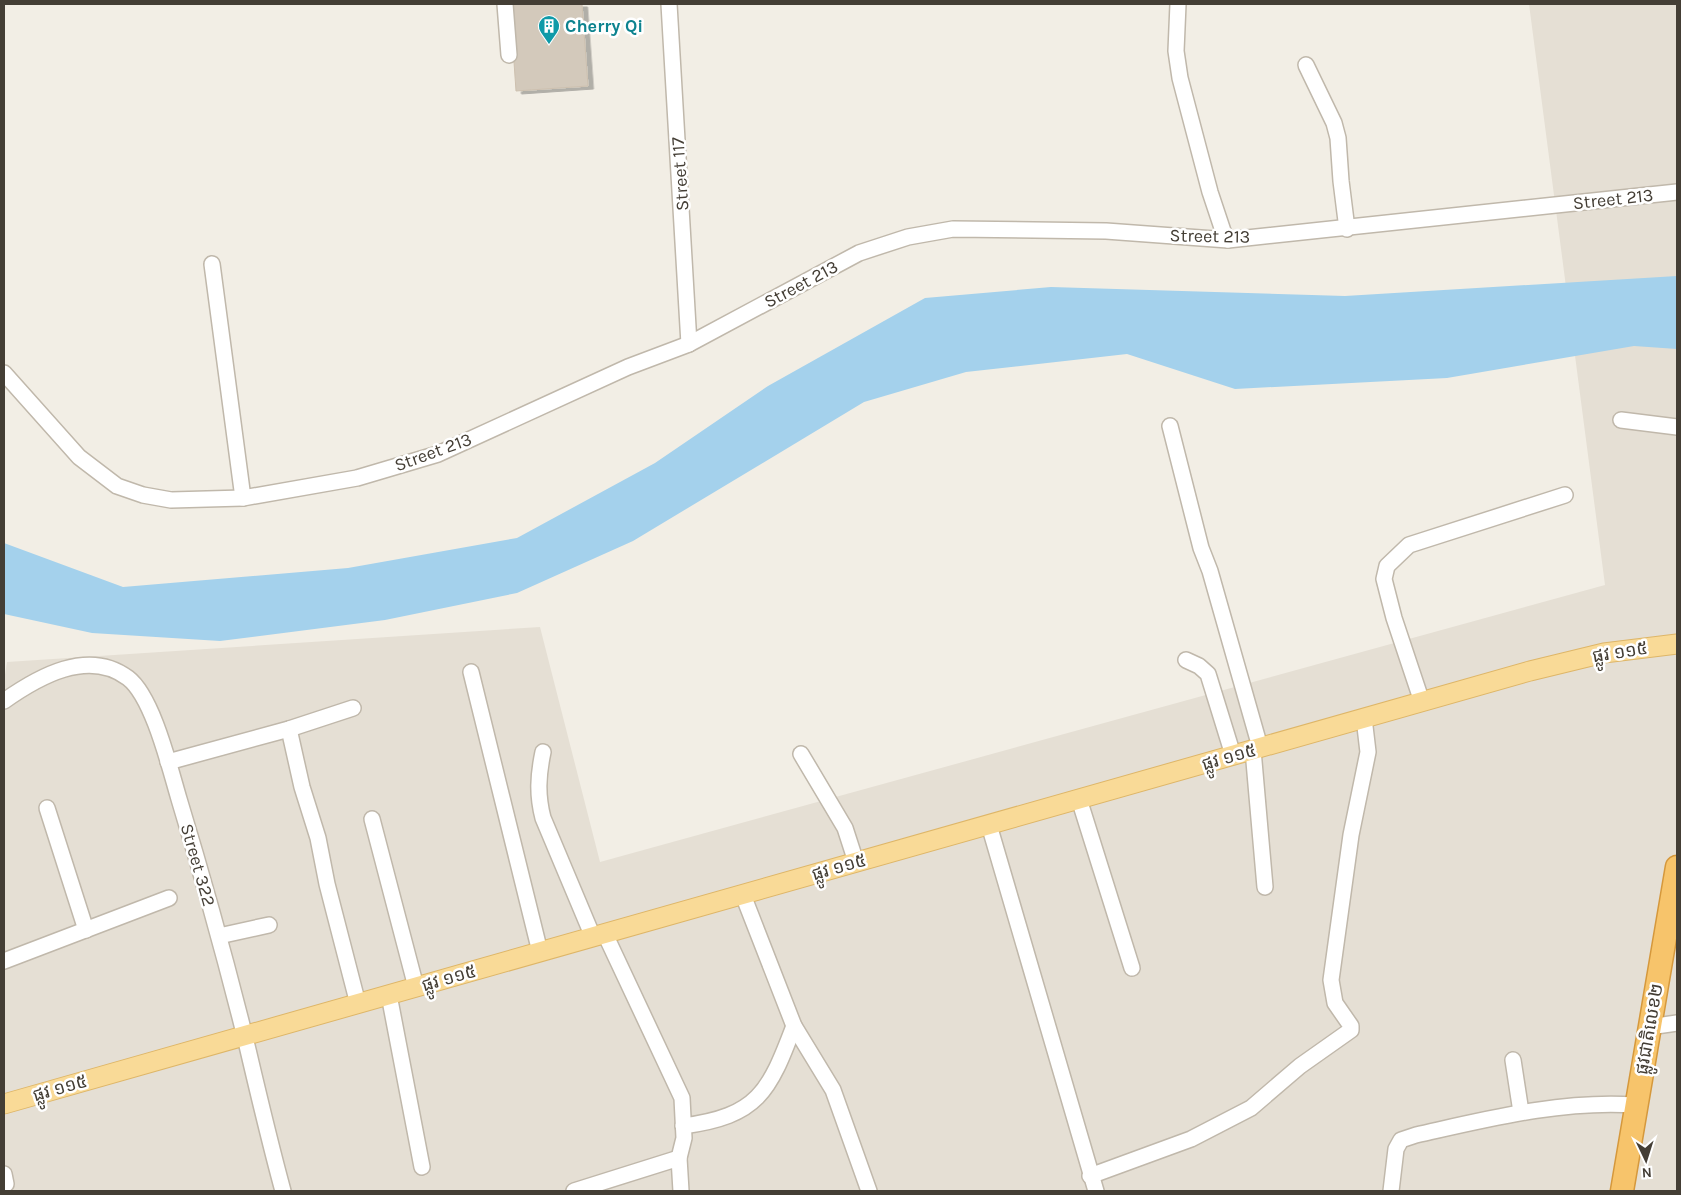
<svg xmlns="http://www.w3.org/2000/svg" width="1681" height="1195" viewBox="0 0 1681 1195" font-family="Karla,'Noto Sans Khmer',sans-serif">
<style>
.residential{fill:#e5dfd4}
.water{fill:#a4d1ec}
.building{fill:#d3c9bb;stroke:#cdc0af;filter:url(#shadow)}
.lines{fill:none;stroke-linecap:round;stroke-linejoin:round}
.minor-casing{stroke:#c0b8ab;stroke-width:18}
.major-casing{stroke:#deb668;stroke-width:21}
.highway-casing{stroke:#d5983c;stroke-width:25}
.minor{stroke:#fff;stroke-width:15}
.major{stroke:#f9da97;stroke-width:19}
.highway{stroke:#f7c46b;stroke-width:22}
.labels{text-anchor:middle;stroke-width:5;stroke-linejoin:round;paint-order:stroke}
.culture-label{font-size:18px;font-weight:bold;fill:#0d838f;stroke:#fff;text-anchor:start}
.street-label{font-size:18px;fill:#443e35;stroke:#fff}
</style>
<defs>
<filter id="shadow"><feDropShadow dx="5.5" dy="3" stdDeviation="0" flood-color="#0004"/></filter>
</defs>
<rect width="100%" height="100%" fill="#f2eee5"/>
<polygon class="residential" points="1529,4 1677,4 1677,1191 4,1191 4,681 7,662 540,627 600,862 1605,585"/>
<polygon class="water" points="1677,276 1677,349 1634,346 1447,378 1235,389 1127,354 966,372 864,402 633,541 517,593 385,620 220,641 92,633 4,614 4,543 123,587 348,568 517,538 655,463 768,386 925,298 1051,287 1345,296"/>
<polygon class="building" points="510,4 582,4 588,86 516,91"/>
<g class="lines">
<g class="minor-casing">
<g id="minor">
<polyline points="505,4 509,55"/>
<polyline points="669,4 689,344"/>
<polyline points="1178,4 1176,51 1180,78 1210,192 1223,231 1228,240"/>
<polyline points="1306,65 1334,123 1338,138 1341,181 1347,229"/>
<polyline points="212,264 243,498"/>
<polyline points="4,373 79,457 117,486 143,495 171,500 243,498 357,478 438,454 628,367 689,344 859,253 908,237 953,229 1106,231 1228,240 1677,192"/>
<polyline points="1621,420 1677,427"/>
<polyline points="1170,426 1201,548 1210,571 1258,740 1263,747"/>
<polyline points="1186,660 1199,666 1208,674 1233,755"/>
<polyline points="471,672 540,952"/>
<path d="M4,701C38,677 88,648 128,678C153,697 170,769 179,799C203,878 225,957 245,1037C257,1088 269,1140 283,1191"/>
<polyline points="1422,702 1394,618 1384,579 1387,566 1409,545 1565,495"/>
<polyline points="289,729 302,787 318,838 327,884 358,1004"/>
<polyline points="1253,750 1265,887"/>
<path d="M543,752C538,776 537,795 543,818L593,937"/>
<polyline points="801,754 845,828 856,862"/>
<polyline points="168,762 289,729 353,708"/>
<polyline points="1079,799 1132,968"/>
<polyline points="47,808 86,930"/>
<polyline points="372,819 416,987"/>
<polyline points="989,825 1096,1191"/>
<polyline points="743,895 794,1026 833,1090 869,1191"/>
<polyline points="605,934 682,1098 684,1138 679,1158 681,1191"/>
<polyline points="219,936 269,925"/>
<polyline points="4,961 169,898"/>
<polyline points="389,995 422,1167"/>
<polyline points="1649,1027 1677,1023"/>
<polyline points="1513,1060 1521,1112"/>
<path d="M683,1126C758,1116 769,1092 794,1026"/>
<polyline points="4,1174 6,1184"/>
<polyline points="1090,1176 1191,1139 1251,1108 1300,1066 1351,1030 1351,1026 1335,1003 1331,980 1351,835 1368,752 1364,718"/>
<polyline points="574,1191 679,1158"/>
<path d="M1391,1191L1396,1149L1401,1140L1416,1135C1488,1119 1561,1100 1635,1105"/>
</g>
</g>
<g class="major-casing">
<polyline id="major" points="4,1104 1530,671 1604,653 1677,644"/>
</g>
<g class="highway-casing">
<polyline id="highway" points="1622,1191 1677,867"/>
</g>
<use href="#minor" class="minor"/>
<use href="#major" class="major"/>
<use href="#highway" class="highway"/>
</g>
<defs>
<g id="building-pin" transform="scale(1.125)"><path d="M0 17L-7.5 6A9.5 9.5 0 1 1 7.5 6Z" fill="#0f9aa8" stroke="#fff"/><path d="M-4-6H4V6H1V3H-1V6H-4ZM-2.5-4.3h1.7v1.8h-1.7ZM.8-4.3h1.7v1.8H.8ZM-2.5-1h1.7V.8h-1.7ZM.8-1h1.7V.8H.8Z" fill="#fff"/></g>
</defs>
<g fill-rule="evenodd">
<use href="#building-pin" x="549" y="26"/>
</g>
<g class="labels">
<g class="culture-label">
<text x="565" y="32">Cherry Qi</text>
</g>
<g class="street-label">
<text transform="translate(680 174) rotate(-94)" y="6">Street 117</text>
<text transform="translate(1613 199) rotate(-6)" y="6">Street 213</text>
<text transform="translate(1210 236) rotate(1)" y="6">Street 213</text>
<text transform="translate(801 284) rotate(-28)" y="6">Street 213</text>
<text transform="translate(433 452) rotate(-20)" y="6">Street 213</text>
<text transform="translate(1620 652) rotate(-9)" y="6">ផ្លូវ ១១៥</text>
<text transform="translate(1229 757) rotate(-16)" y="6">ផ្លូវ ១១៥</text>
<text transform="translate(198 865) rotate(74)" y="6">Street 322</text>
<text transform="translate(839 867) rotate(-16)" y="6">ផ្លូវ ១១៥</text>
<text transform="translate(449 978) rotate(-16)" y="6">ផ្លូវ ១១៥</text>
<text transform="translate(1649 1029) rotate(-80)" y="6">ផ្លូវជាតិលេខ២</text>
<text transform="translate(60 1088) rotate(-16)" y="6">ផ្លូវ ១១៥</text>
</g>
</g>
<rect width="1681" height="1195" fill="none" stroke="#443e35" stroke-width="10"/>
<g transform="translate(1646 1160) rotate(176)" stroke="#ffffff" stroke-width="4" paint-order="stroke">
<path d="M0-4L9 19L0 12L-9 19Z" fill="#443e35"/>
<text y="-8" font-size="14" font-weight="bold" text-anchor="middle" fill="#443e35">N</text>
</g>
</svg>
